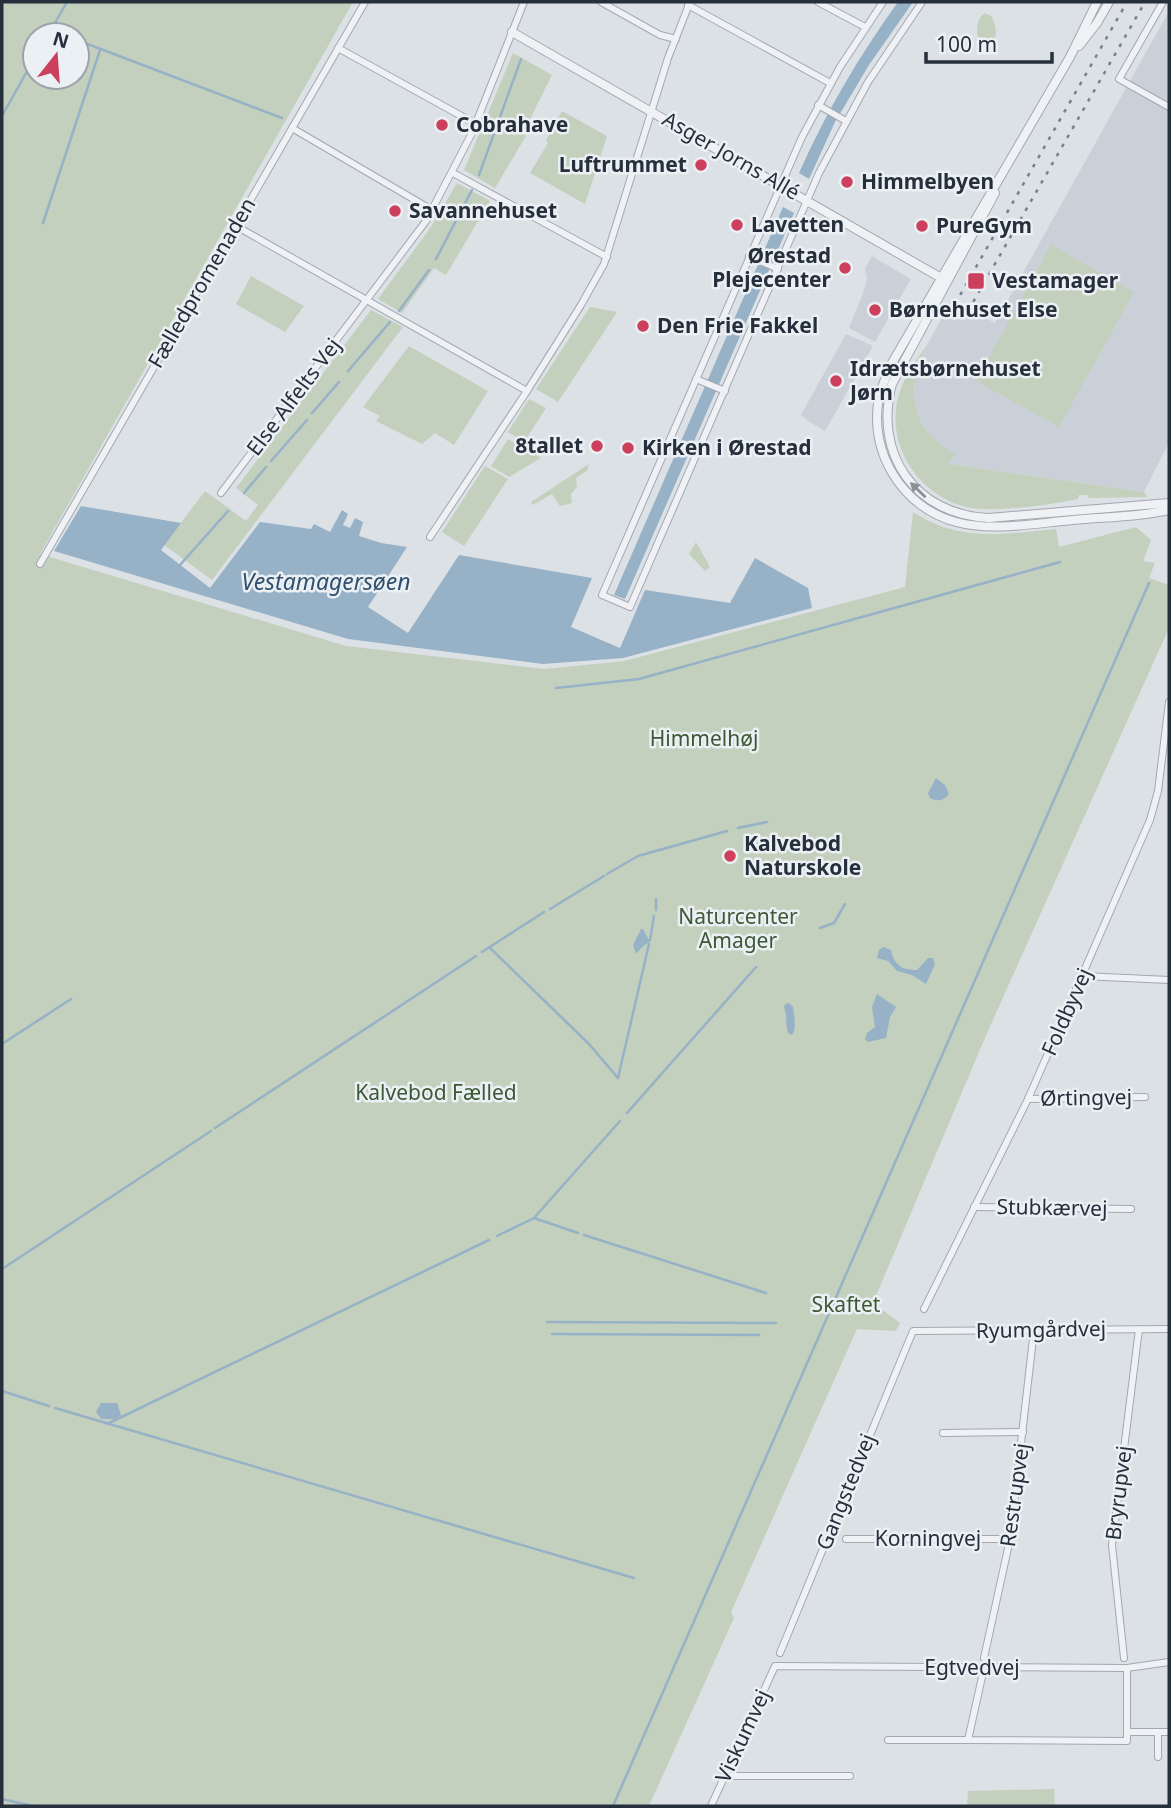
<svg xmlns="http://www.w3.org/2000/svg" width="1171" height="1808" viewBox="0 0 1171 1808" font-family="'Noto Sans',sans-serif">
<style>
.built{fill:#cad0d8}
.green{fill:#c3d0bd;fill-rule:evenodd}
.water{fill:#97b1c7}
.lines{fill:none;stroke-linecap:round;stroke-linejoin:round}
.stream{stroke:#97b1c7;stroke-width:2.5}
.minor-casing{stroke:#a2a8b0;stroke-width:8}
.tertiary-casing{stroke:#a2a8b0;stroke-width:10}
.minor{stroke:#eff1f5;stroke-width:6}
.tertiary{stroke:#eff1f5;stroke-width:8}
.rail{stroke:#768190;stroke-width:2.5;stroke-dasharray:3.5 7;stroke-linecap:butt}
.oneway{fill:#8a9098}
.poi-dot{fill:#cc405d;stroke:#ebf0f4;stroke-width:2.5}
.labels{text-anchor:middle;stroke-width:5;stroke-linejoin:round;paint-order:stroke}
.poi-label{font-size:21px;font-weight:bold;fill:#262f3c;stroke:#ebf0f4;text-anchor:start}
.street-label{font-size:21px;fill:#262f3c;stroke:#ebf0f4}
.park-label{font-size:21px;fill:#3d5834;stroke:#ebf0f4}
.water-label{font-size:23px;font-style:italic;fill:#31506f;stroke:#ebf0f4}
</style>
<rect width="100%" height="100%" fill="#dce1e6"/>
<g class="built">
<polygon points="1169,11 1169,442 1144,492 947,464 954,454 931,438 918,416 914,403 915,376 927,345 951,301 995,323"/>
<polygon points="872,256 911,279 875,342 849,328 864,291 867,278 865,269"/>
<polygon points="846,334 873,346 825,431 808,421 801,415"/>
</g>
<g class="green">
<path d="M2,2H353L40,554L346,646L544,669L624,661L905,587L913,512C961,543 1003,534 1056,529L1059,547L1136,527L1151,540L1143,561L1155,563L1149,578L1169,585V628L987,1033L873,1303L900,1323L896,1331L857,1329L731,1612L734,1618L649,1806H2ZM35,35H77V77H35Z"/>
<path d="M985,13L991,16C997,26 999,39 988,46L980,42C975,32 976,19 985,13Z"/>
<polygon points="513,53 552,75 523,133 526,136 495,188 464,170"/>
<polygon points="562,111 607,136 585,204 530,173 548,143 546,140"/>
<polygon points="457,183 490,201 446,275 434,268 402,313 378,299 431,227"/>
<polygon points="1051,245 1134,292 1059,427 976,381"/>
<polygon points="251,276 304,306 285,332 236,304"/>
<polygon points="590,307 617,312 558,402 536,389"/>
<polygon points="371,310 403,327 212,580 164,545 205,491 246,521 258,505 236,488"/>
<path d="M927,345C906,390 908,427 955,454L948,464L1144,492L1147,497L1088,498L1087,495H1079L1078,499C1050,505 993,513 966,507C916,494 883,441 900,391C906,374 917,359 927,345Z"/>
<polygon points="409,346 488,391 454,445 435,433 422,444 376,421 380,416 363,407"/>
<polygon points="529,399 546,408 524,442 508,432"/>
<polygon points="508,439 541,458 509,477 491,466"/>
<polygon points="589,464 587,471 576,478 577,487 571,494 572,503 560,506 552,494 533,505 531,502"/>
<polygon points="485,466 508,479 464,546 442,532"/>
<polygon points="696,542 710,567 705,571 689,554"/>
<polygon points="1054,1789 1055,1806 967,1806 968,1791"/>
</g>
<g class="water">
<path d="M898,2H913L869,65L835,122L809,179L799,173C826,112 859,56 898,2Z"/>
<polygon points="783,207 794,213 625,599 614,595"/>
<polygon points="81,506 181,523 161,550 210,588 260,522 311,529 314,524 330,532 342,510 348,514 343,525 350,528 355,518 363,522 359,536 381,543 407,547 368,607 408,633 459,555 592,578 571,627 620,648 645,590 730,603 755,558 808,588 812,608 623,658 543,664 348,639 54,551"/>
<path d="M936,778L945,785L949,794C943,801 938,802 930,798L928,793Z"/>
<polygon points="641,929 643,929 650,942 643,946 636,954 633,945"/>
<path d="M883,947L891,950C894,965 902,970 917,970L928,958H933L935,964L926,984L912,975L897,971L888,961L877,958L879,950Z"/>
<polygon points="877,994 896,1007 890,1017 886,1038 868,1042 865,1039 867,1033 875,1027 872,1007"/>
<path d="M789,1003L793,1007C794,1015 797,1029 792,1035L788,1033C785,1025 788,1016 784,1008L785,1004Z"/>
<polygon points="101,1403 117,1403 121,1415 116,1419 101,1419 96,1412"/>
</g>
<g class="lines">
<g class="stream">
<polyline points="48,35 67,2"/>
<polyline points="77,40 282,118"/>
<polyline points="2,116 35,57"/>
<polyline points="479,175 521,59"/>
<polyline points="43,223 100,50"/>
<polyline points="436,259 472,190"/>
<polyline points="399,311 429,270"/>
<polyline points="348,371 390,322"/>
<polyline points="312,413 339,382"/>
<polyline points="271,461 307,420"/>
<polyline points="244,493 266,467"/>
<polyline points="180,565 228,511"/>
<polyline points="556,688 639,679 1060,562"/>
<polyline points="738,828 767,822"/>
<polyline points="607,874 638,856 727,831"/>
<polyline points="656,899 656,910"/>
<polyline points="550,909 604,876"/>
<polyline points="820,928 834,923 845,904"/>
<polyline points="650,940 654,916"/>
<polyline points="489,947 589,1044 618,1078"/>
<polyline points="482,952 544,912"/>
<polyline points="2,1044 71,999"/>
<polyline points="618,1078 649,944"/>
<polyline points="627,1113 756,967"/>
<polyline points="215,1128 476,956"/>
<polyline points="534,1218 578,1233"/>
<polyline points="584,1235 766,1293"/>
<polyline points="497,1236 534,1218 620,1121"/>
<polyline points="2,1269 211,1131"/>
<polyline points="547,1322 776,1323"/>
<polyline points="552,1334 759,1335"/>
<polyline points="2,1391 49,1406"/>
<polyline points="55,1408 634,1578"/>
<polyline points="107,1424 489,1240"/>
<polyline points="2,1799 33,1806"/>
<polyline points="613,1806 1149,583"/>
</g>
<g class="minor-casing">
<g id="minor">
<polyline points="601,2 660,35 676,39"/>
<polyline points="818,2 865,27"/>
<polyline points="883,2 840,67 802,137 602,595 630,607 819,173 868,82 922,2"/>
<polyline points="1163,2 1119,79 1169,107"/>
<polyline points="688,5 830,83"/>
<polyline points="338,48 476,124"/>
<polyline points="818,105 846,121"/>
<polyline points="292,128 432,210"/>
<polyline points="453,173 607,257"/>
<polyline points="236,226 527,391"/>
<polyline points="749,256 778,269"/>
<polyline points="696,379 725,391"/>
<polyline points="221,493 426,221 472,133 524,2"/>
<polyline points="430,537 527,391 581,305 604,264 668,58 690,2"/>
<polyline points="40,564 365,2"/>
<polyline points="1083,976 1169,980"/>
<polyline points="1028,1099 1145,1097"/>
<polyline points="974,1207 1131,1209"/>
<polyline points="924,1309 1028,1099 1150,820 1158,791 1169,702"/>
<polyline points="943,1433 1023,1432"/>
<polyline points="846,1539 1010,1539"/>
<polyline points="780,1653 913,1331 1169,1329"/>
<polyline points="984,1658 1010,1539 1034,1330"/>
<polyline points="1124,1658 1112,1545 1139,1329"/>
<polyline points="984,1668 968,1740 1127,1741 1127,1668"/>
<polyline points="1127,1732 1169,1732"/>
<polyline points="888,1740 968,1740"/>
<polyline points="1158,1757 1158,1732"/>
<polyline points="724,1776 850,1776"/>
<polyline points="711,1806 775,1666 1127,1668 1169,1662"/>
</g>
</g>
<g class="tertiary-casing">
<g id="tertiary">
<path d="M1097,2L1070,57L892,363C887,374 882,385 879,398C868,452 903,508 956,522C993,532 1036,523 1073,520C1105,517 1138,517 1169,510"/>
<polyline points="512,32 943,279"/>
<polyline points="1079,46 1097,23 1109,2"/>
<path d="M995,193L892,384C873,455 916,515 989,518L1169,503"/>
</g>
</g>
<use href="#minor" class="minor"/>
<use href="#tertiary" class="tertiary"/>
<g class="rail">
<polyline points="955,304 1127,2"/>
<polyline points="968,311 1145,2"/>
</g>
</g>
<defs><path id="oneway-solid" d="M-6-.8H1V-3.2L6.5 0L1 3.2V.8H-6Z" transform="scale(1.75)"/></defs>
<use class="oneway" href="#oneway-solid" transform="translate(918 490) rotate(-136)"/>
<g class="poi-dot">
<circle cx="442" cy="125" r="7"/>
<circle cx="701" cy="165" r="7"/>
<circle cx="847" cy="182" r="7"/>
<circle cx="395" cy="211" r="7"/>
<circle cx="737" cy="225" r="7"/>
<circle cx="922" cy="226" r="7"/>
<circle cx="845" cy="268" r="7"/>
<rect x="967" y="272" width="18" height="18" rx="3.5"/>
<circle cx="875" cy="310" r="7"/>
<circle cx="643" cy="326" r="7"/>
<circle cx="836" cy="381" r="7"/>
<circle cx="597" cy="446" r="7"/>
<circle cx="628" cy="448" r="7"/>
<circle cx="730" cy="856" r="7"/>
</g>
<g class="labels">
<g class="poi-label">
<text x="456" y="132">Cobrahave</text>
<text x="687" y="172" text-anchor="end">Luftrummet</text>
<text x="861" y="189">Himmelbyen</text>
<text x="409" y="218">Savannehuset</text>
<text x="751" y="232">Lavetten</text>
<text x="936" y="233">PureGym</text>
<text x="831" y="263" text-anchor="end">Ørestad<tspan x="831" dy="24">Plejecenter</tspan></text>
<text x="992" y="288">Vestamager</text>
<text x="889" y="317">Børnehuset Else</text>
<text x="657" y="333">Den Frie Fakkel</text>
<text x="850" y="376">Idrætsbørnehuset<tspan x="850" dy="24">Jørn</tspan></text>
<text x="583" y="453" text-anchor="end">8tallet</text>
<text x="642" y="455">Kirken i Ørestad</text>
<text x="744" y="851">Kalvebod<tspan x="744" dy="24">Naturskole</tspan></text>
</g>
<g class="street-label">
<text transform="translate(731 156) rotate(30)" y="7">Asger Jorns Allé</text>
<text transform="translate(202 283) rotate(-60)" y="7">Fælledpromenaden</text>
<text transform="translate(294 397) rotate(-53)" y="7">Else Alfelts Vej</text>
<text transform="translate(1067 1012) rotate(-66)" y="7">Foldbyvej</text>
<text transform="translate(1086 1098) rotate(-1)" y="7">Ørtingvej</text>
<text transform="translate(1052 1208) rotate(1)" y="7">Stubkærvej</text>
<text transform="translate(1041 1330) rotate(-1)" y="7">Ryumgårdvej</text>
<text transform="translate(846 1492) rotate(-68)" y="7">Gangstedvej</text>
<text transform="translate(1119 1493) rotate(-83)" y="7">Bryrupvej</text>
<text transform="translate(1015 1495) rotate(-82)" y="7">Restrupvej</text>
<text x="928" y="1546">Korningvej</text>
<text x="972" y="1675">Egtvedvej</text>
<text transform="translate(743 1736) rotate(-65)" y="7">Viskumvej</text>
</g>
<g class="park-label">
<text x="704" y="746">Himmelhøj</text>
<text x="738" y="924">Naturcenter<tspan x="738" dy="24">Amager</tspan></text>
<text x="436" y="1100">Kalvebod Fælled</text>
<text x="846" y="1312">Skaftet</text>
</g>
<g class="water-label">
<text x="326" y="590">Vestamagersøen</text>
</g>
</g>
<rect width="1171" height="1808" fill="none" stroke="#262f3c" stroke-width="7"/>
<g transform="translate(56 56) rotate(17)"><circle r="33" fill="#ebf0f4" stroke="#9ca3aa" stroke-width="2"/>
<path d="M0-5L12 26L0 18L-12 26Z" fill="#cc405d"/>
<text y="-10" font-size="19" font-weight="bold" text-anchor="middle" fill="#262f3c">N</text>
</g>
<path d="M926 52v10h126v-10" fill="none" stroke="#262f3c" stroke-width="3.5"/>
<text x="936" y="52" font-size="21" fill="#262f3c" stroke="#ebf0f4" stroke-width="5" paint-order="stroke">100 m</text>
</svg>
